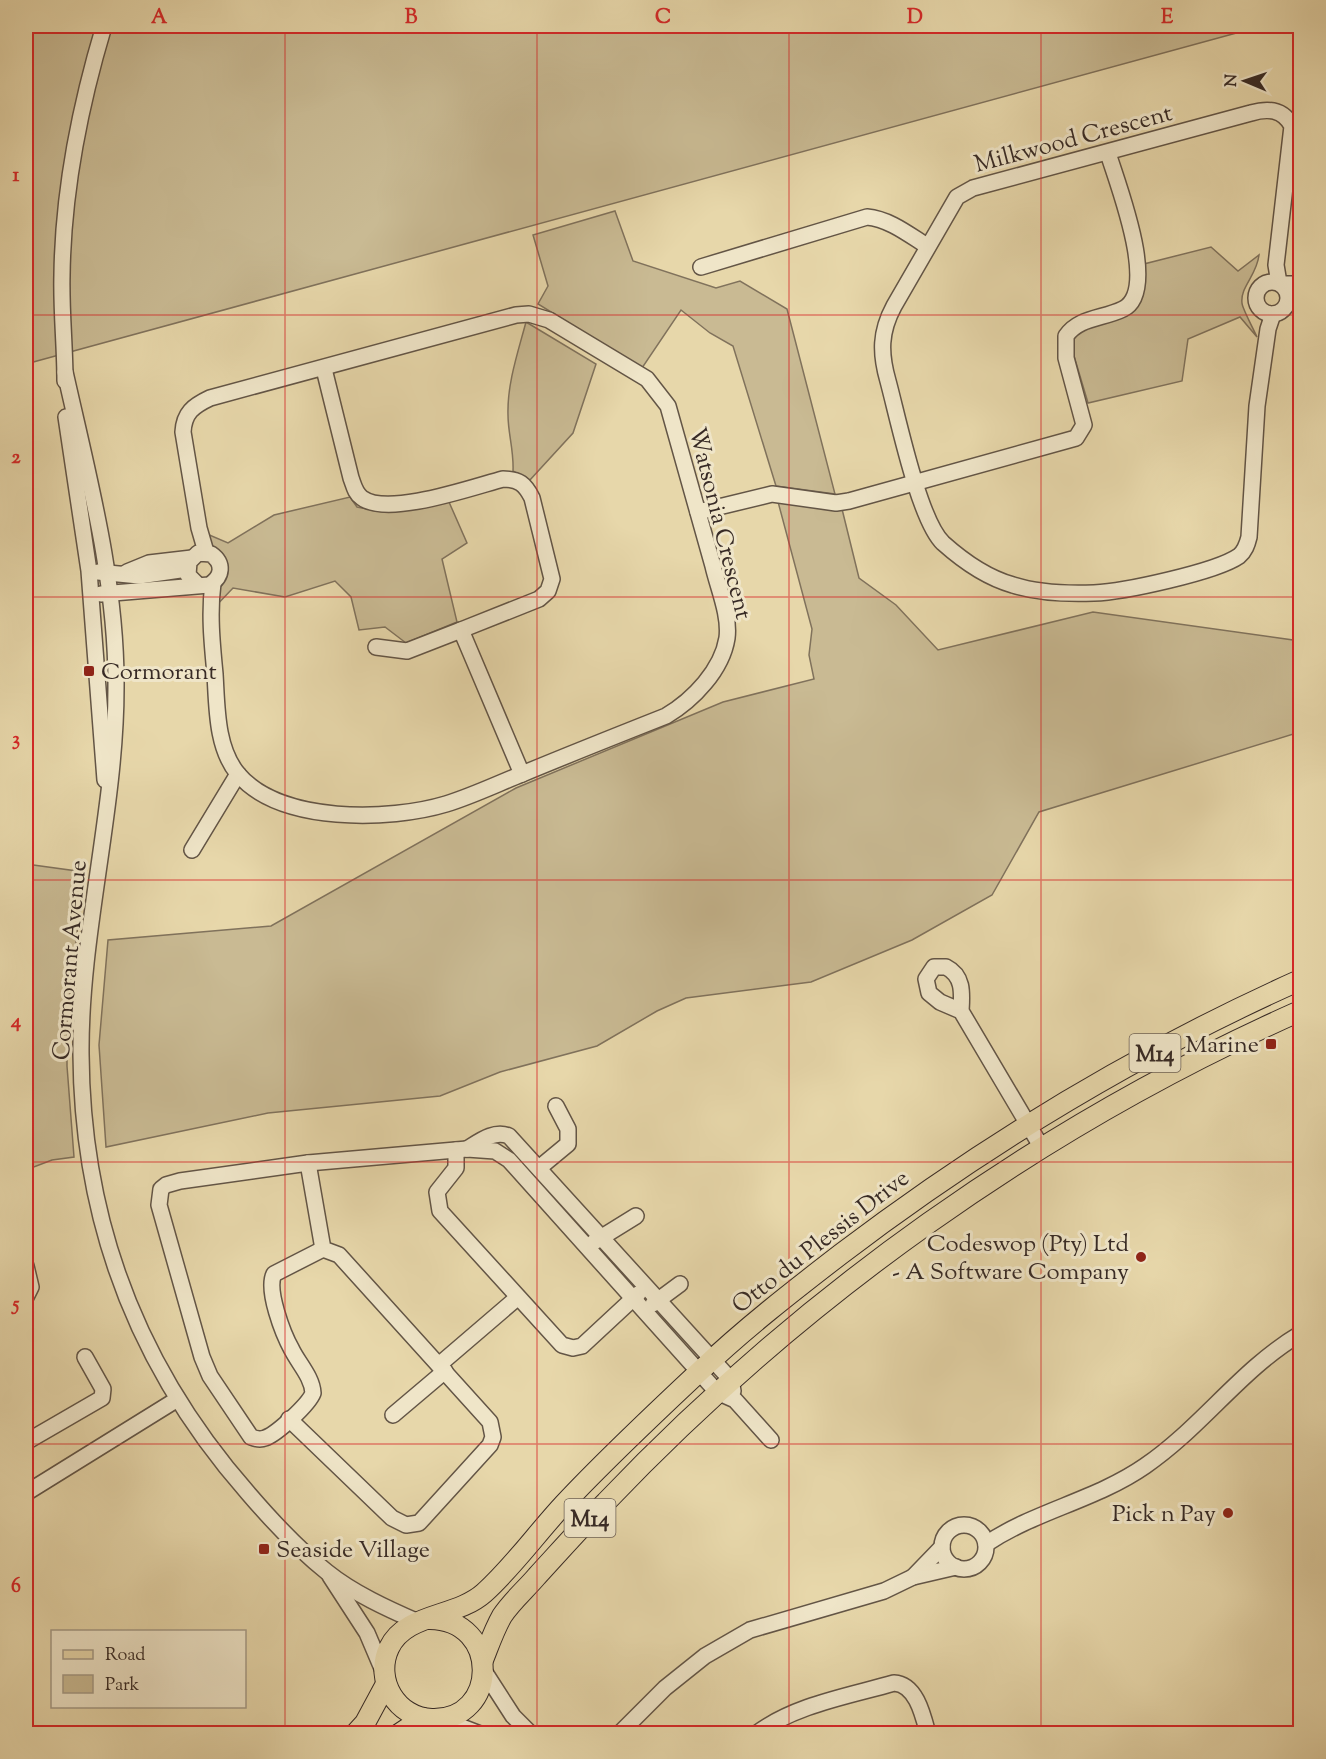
<svg xmlns="http://www.w3.org/2000/svg" width="1326" height="1759" viewBox="0 0 1326 1759" font-family="'Sorts Mill Goudy',serif">
<style>
.green{fill:#c9ba93;stroke:#80725c;stroke-width:1.5}
.lines{fill:none;stroke-linecap:round;stroke-linejoin:round}
.minor-casing{stroke:#635546;stroke-width:18}
.major-casing{stroke:#372a25;stroke-width:22}
.minor{stroke:#efe5c8;stroke-width:15}
.major{stroke:#e7d7aa;stroke-width:20}
.grid{fill:none;stroke:#d62828;stroke-width:1.5;stroke-opacity:0.55}
.poi-dot{fill:#8f2418;stroke:#efe5c8;stroke-width:2}
.labels{text-anchor:middle;stroke-width:6;stroke-linejoin:round;paint-order:stroke}
.shield{fill:#efe5c8;stroke:#6e6256;stroke-width:1.5}
.shield-label{font-size:22px;font-weight:bold;fill:#372a25}
.street-label{font-size:24px;fill:#372a25;stroke:#efe5c8}
.poi-label{font-size:24px;fill:#372a25;stroke:#efe5c8;text-anchor:end}
.neatline{fill:none;stroke:#d62828;stroke-width:2}
.grid-label{font-size:20px;text-anchor:middle;font-weight:bold;fill:#d62828}
</style>
<rect width="100%" height="100%" fill="#e7d7aa"/>
<filter id="stains"><feTurbulence type="fractalNoise" baseFrequency=".00333" numOctaves="4"/><feColorMatrix values="0 0 0 0 .2 0 0 0 0 .09 0 0 0 0 .02 0 0 0 .5 -.17"/></filter>
<radialGradient id="worn" r=".72"><stop offset=".6" stop-color="#630" stop-opacity="0"/><stop offset="1" stop-color="#630" stop-opacity=".3"/></radialGradient>
<g class="green">
<polygon points="26,26 1262,26 26,364"/>
<polygon points="615,211 633,261 716,288 740,281 787,309 835,494 776,486 733,346 710,333 681,310 642,368 538,304 548,286 533,235"/>
<path d="M1211,247L1238,271L1259,255C1257,275 1240,287 1242,303C1242,308 1254,330 1257,337L1240,317L1188,339L1182,381L1088,403L1069,339L1073,333L1117,319L1144,264Z"/>
<path d="M526,322L596,364L573,433L529,481L513,471C514,450 508,434 508,415C507,384 518,352 526,322Z"/>
<polygon points="350,497 357,507 383,512 449,502 467,543 442,559 457,622 406,643 385,627 359,630 351,597 335,581 285,597 233,588 212,610 223,564 200,531 228,543 274,515"/>
<polygon points="777,498 842,509 859,578 896,605 938,650 1093,612 1300,641 1300,732 1039,812 992,895 912,940 811,982 686,998 657,1011 597,1046 500,1072 440,1096 268,1113 106,1147 99,1045 108,940 271,926 516,788 723,702 814,679 809,655 812,629"/>
<polygon points="26,864 84,872 67,1020 67,1066 74,1157 52,1160 26,1170"/>
</g>
<g class="lines">
<g class="minor-casing">
<g id="minor">
<path d="M701,267L867,217C889,219 908,234 927,246"/>
<circle cx="1272" cy="298" r="16"/>
<polyline points="1281,284 1300,284"/>
<path d="M1273,314L1268,329L1257,406L1249,537C1247,545 1245,551 1239,556C1216,572 1123,592 1094,593C1068,594 1038,593 1013,585C988,578 962,560 943,543C919,520 898,418 888,381C880,353 880,332 894,306L957,197L973,188L1251,113C1268,108 1283,109 1292,126L1276,265L1279,283"/>
<path d="M324,369L351,478C354,486 355,493 362,498C388,517 473,487 503,479C519,479 525,484 532,498L552,579L548,591L539,599L461,630L522,774"/>
<path d="M65,372C88,475 117,581 116,688C116,810 80,933 81,1054C82,1221 138,1368 248,1493C272,1521 298,1549 327,1572C353,1593 388,1609 418,1622"/>
<path d="M65,381C65,346 61,310 62,275C63,190 80,106 104,26"/>
<polyline points="66,417 89,571 105,780"/>
<path d="M698,512L772,494L836,503L849,501L1076,438L1084,425L1066,358V336C1079,317 1103,319 1123,309C1160,291 1117,183 1108,153"/>
<path d="M206,552L199,528L183,432C184,413 193,406 210,398L516,315L529,314L549,320L647,379L668,406C683,460 698,513 713,566C718,588 730,615 727,638C722,670 693,700 666,716C618,735 570,754 522,774C497,784 472,796 446,804C390,821 280,824 238,774C216,748 217,706 215,674C212,643 209,613 213,583"/>
<polyline points="98,572 139,576 187,569"/>
<polyline points="127,572 149,563 192,558"/>
<path d="M101,594L209,585C223,577 224,563 211,554L198,553L189,562L188,575L197,584"/>
<polyline points="376,647 407,651 461,630"/>
<polyline points="192,850 238,774"/>
<path d="M961,1011L940,1002L929,993L926,979L934,967H946C964,976 962,994 961,1011L1042,1148"/>
<path d="M467,1149C480,1141 494,1130 509,1136L731,1380L733,1391"/>
<polyline points="456,1150 456,1168 437,1192 440,1211 562,1345 573,1348 582,1346 638,1294"/>
<polyline points="539,1168 568,1144 568,1129 556,1106"/>
<polyline points="594,1242 636,1216"/>
<path d="M323,1249L274,1274C266,1290 283,1334 292,1350C299,1364 312,1377 313,1393C309,1404 277,1434 265,1438C260,1440 256,1439 251,1437L210,1376L202,1357L159,1205L161,1189L166,1185L180,1181L308,1163L467,1149L495,1151L509,1160L717,1392L735,1400L771,1440"/>
<polyline points="26,1266 31,1287 26,1297"/>
<polyline points="653,1304 680,1284"/>
<polyline points="440,1364 517,1298"/>
<polyline points="393,1415 445,1371"/>
<polyline points="289,1419 392,1518 406,1525 419,1523 490,1445 493,1437 490,1422 339,1255 323,1249 308,1163"/>
<polyline points="26,1442 102,1398 103,1389 85,1357"/>
<polyline points="26,1493 176,1400"/>
<circle cx="964" cy="1547" r="22"/>
<path d="M986,1544C1035,1511 1096,1500 1145,1466C1202,1427 1241,1369 1300,1334"/>
<polyline points="330,1576 367,1633 384,1673"/>
<polyline points="913,1577 942,1547"/>
<polyline points="484,1671 513,1716 531,1734"/>
<polyline points="441,1719 480,1734"/>
<polyline points="619,1734 665,1688 705,1656 750,1630 884,1591 913,1577 956,1567"/>
<path d="M756,1734C794,1705 849,1696 894,1683C916,1684 923,1715 928,1734"/>
</g>
</g>
<g class="major-casing">
<g id="major">
<path d="M430,1619C501,1620 499,1721 432,1719C397,1718 374,1680 389,1648C405,1613 456,1618 484,1593C513,1567 537,1533 564,1504C607,1458 654,1414 700,1371C744,1329 793,1291 841,1254C983,1146 1137,1053 1300,980"/>
<path d="M483,1660C489,1645 494,1630 502,1616C511,1602 526,1589 537,1576C560,1551 582,1526 606,1502C801,1297 1041,1126 1300,1011"/>
<polyline points="355,1734 365,1723 386,1684"/>
<polyline points="399,1734 423,1718"/>
</g>
</g>
<use href="#minor" class="minor"/>
<use href="#major" class="major"/>
</g>
<path class="grid" d="M285,26V1734M537,26V1734M789,26V1734M1041,26V1734M26,315H1300M26,597H1300M26,880H1300M26,1162H1300M26,1444H1300"/>
<g class="poi-dot">
<rect x="83" y="665" width="12" height="12" rx="3"/>
<rect x="1265" y="1038" width="12" height="12" rx="3"/>
<circle cx="1141" cy="1257" r="6"/>
<circle cx="1228" cy="1513" r="6"/>
<rect x="258" y="1543" width="12" height="12" rx="3"/>
</g>
<g class="labels">
<g class="shield">
<rect x="1129.5" y="1034" width="51" height="38" rx="4.5"/>
<rect x="564.5" y="1499" width="51" height="38" rx="4.5"/>
</g>
<g class="shield-label">
<text x="1155" y="1061">M14</text>
<text x="590" y="1526">M14</text>
</g>
<g class="street-label">
<text transform="translate(1073 138) rotate(-15)" y="8">Milkwood Crescent</text>
<text transform="translate(721 523) rotate(76)" y="8">Watsonia Crescent</text>
<text transform="translate(69 960) rotate(-85)" y="8">Cormorant Avenue</text>
<text transform="translate(820 1241) rotate(-38)" y="8">Otto du Plessis Drive</text>
</g>
<g class="poi-label">
<text x="101" y="679" text-anchor="start">Cormorant</text>
<text x="1259" y="1052">Marine</text>
<text x="1129" y="1251">Codeswop (Pty) Ltd<tspan x="1129" dy="28">- A Software Company</tspan></text>
<text x="1216" y="1521">Pick n Pay</text>
<text x="276" y="1557" text-anchor="start">Seaside Village</text>
</g>
</g>
<rect width="1326" height="1759" fill="none" stroke="#e7d7aa" stroke-width="66"/>
<rect x="51" y="1630" width="195" height="78" fill="#efe5c8" stroke="#a59a87" stroke-width="1.5"/>
<rect x="63" y="1650" width="30" height="9" fill="#e7d7aa" stroke="#a59a87" stroke-width="1.5"/>
<text x="105" y="1660" font-size="18" fill="#372a25">Road</text>
<rect x="63" y="1675" width="30" height="18" fill="#c9ba93" stroke="#a59a87" stroke-width="1.5"/>
<text x="105" y="1690" font-size="18" fill="#372a25">Park</text>
<g transform="translate(1245 81) rotate(272)" stroke="#efe5c8" stroke-width="4.5" paint-order="stroke">
<path d="M0-4.5L10 22L0 15L-10 22Z" fill="#372a25"/>
<text y="-9" font-size="16" font-weight="bold" text-anchor="middle" fill="#372a25">N</text>
</g>
<rect x="33" y="33" width="1260" height="1693" class="neatline"/>
<g class="grid-label">
<text x="159" y="23">A</text>
<text x="411" y="23">B</text>
<text x="663" y="23">C</text>
<text x="915" y="23">D</text>
<text x="1167" y="23">E</text>
<text x="16" y="181">1</text>
<text x="16" y="463">2</text>
<text x="16" y="745">3</text>
<text x="16" y="1027">4</text>
<text x="16" y="1310">5</text>
<text x="16" y="1592">6</text>
</g>
<rect width="100%" height="100%" filter="url(#stains)"/>
<rect width="100%" height="100%" fill="url(#worn)"/>
</svg>
